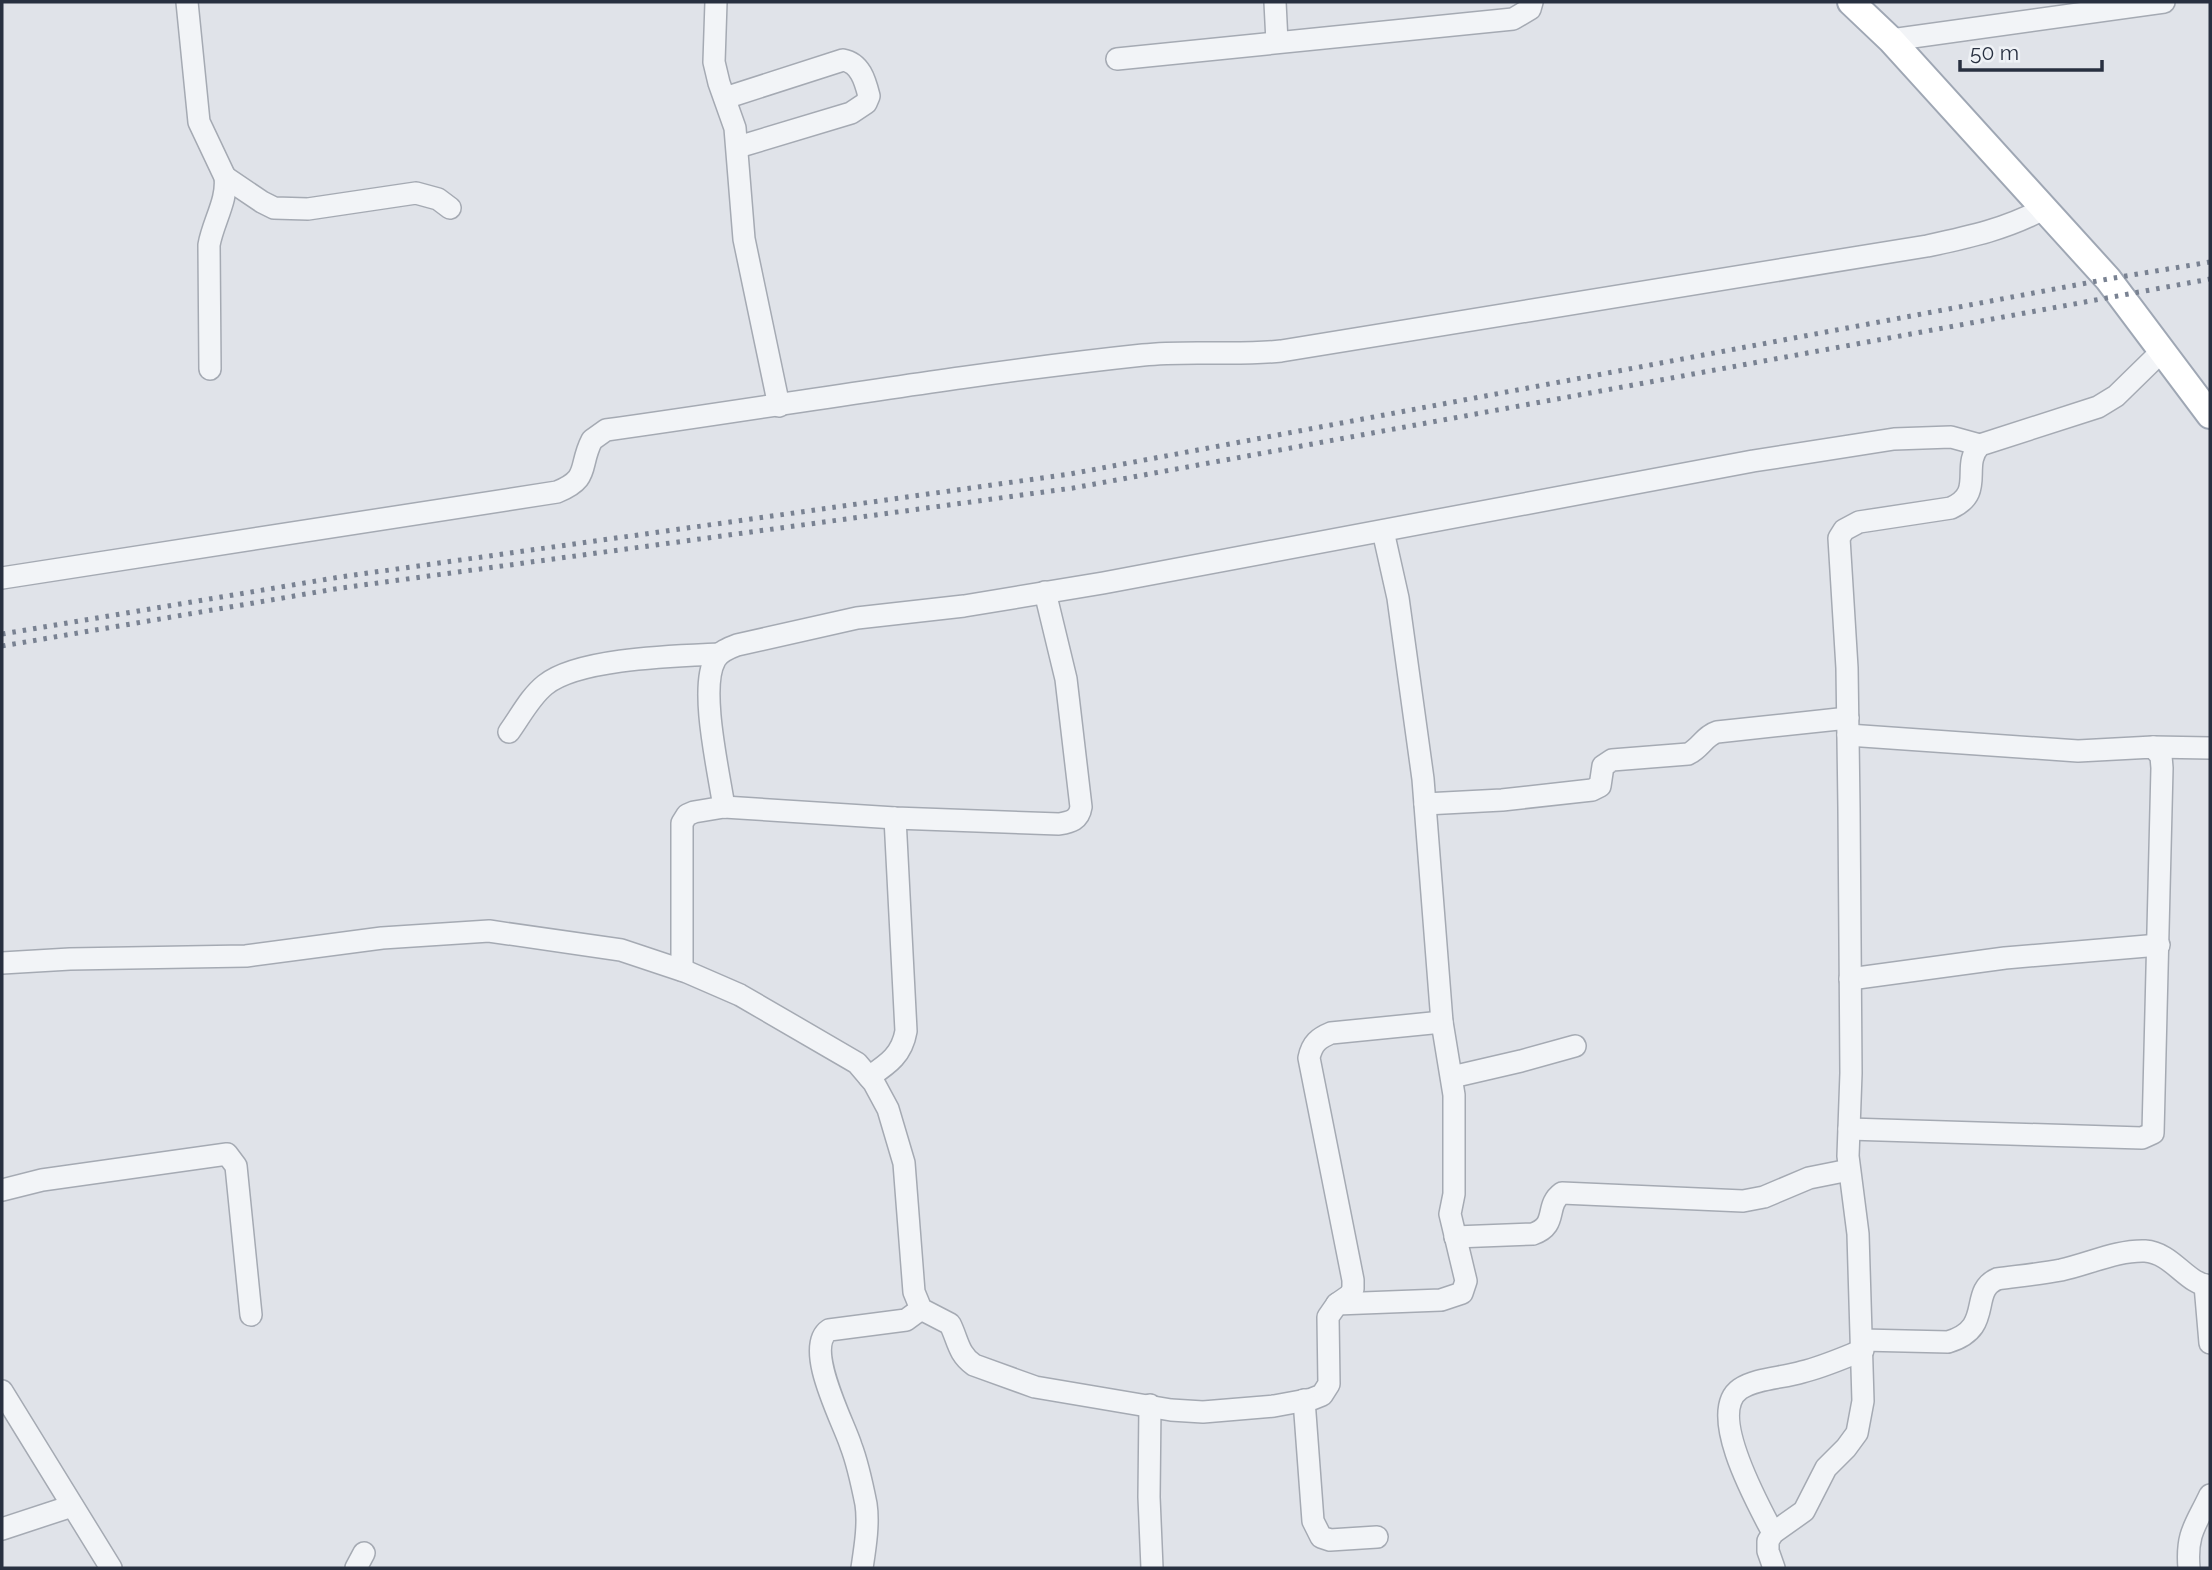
<svg xmlns="http://www.w3.org/2000/svg" width="2212" height="1570" viewBox="0 0 2212 1570" font-family="Raleway,sans-serif">
<style>
.lines{fill:none;stroke-linecap:round;stroke-linejoin:round}
.minor-casing{stroke:#a5aab3;stroke-width:24}
.major-casing{stroke:#9fa7b4;stroke-width:30}
.minor{stroke:#f2f4f7;stroke-width:21}
.major{stroke:#fff;stroke-width:26}
.rail{stroke:#798292;stroke-width:5;stroke-dasharray:3.5 7;stroke-linecap:butt}
</style>
<rect width="100%" height="100%" fill="#e0e3e9"/>
<g class="lines">
<g class="minor-casing">
<g id="minor">
<path d="M187,2L199,122L225,177C228,200 213,222 209,245L210,369"/>
<polyline points="716,2 714,62 719,83 735,128 744,239 779,406"/>
<polyline points="1275,2 1277,42"/>
<polyline points="1891,40 2164,2"/>
<polyline points="1117,59 1513,19 1530,9 1532,2"/>
<path d="M725,98L843,60C860,63 865,80 869,96L866,103L851,113L738,147"/>
<polyline points="225,177 262,202 274,208 308,209 416,193 438,199 450,208"/>
<path d="M2,578L557,492C591,478 578,467 592,440L606,430C785,405 964,374 1143,355C1189,350 1236,356 1281,351L1927,246C1969,237 2007,229 2045,208"/>
<path d="M509,732C520,717 530,697 545,685C578,658 676,656 719,654"/>
<polyline points="1848,735 2078,751 2153,747 2161,756 2162,768 2153,1133 2142,1138 1849,1129"/>
<polyline points="2153,747 2210,748"/>
<path d="M1425,804L1502,800L1592,790L1600,786L1603,766L1612,760L1688,754C1701,748 1704,736 1717,732L1848,718"/>
<path d="M724,807C719,773 699,688 715,660C719,652 729,648 737,645L857,618L964,606L1103,583L1753,461L1894,439L1951,437L1980,445"/>
<path d="M2,963L70,959L246,956L382,938L489,931L621,950L687,972L740,995L857,1063L874,1083L888,1109L904,1163L914,1292L921,1309L950,1324C958,1340 958,1354 974,1365L1035,1387L1171,1410L1203,1412L1274,1406L1312,1399L1322,1395L1329,1384L1328,1317L1337,1304L1350,1295L1353,1289V1280L1309,1058C1312,1043 1319,1038 1331,1033L1442,1022"/>
<path d="M682,970V823L687,815L694,812L724,807L895,818L1059,824C1071,822 1079,820 1081,807L1066,679L1045,592"/>
<polyline points="1850,979 2005,958 2159,945"/>
<path d="M869,1077C888,1064 902,1055 906,1031L895,818"/>
<polyline points="1452,1077 1521,1061 1575,1046"/>
<polyline points="2,1190 42,1180 227,1154 236,1166 251,1315"/>
<path d="M1455,1237L1533,1234C1559,1225 1544,1206 1562,1193L1743,1201L1764,1197L1809,1178L1849,1170"/>
<polyline points="2205,1285 2210,1343"/>
<polyline points="1337,1304 1441,1300 1462,1293 1466,1281 1450,1214 1454,1194 1454,1095 1442,1022 1423,779 1398,598 1383,531"/>
<path d="M1862,1340L1948,1342C1995,1328 1968,1292 1997,1279C2019,1276 2040,1274 2061,1270C2089,1264 2117,1250 2145,1251C2173,1253 2186,1284 2210,1286"/>
<polyline points="2,1391 111,1568"/>
<polyline points="1304,1400 1313,1521 1321,1537 1330,1540 1377,1537"/>
<polyline points="1150,1405 1149,1497 1152,1568"/>
<polyline points="2,1529 72,1506"/>
<path d="M1773,1533C1759,1506 1706,1413 1740,1389C1756,1378 1783,1378 1802,1372C1823,1367 1843,1358 1863,1350"/>
<polyline points="356,1568 364,1553"/>
<path d="M862,1568C865,1548 869,1524 866,1504C862,1484 858,1464 851,1446C844,1423 803,1348 829,1330L906,1320L921,1309"/>
<path d="M1774,1568L1768,1551V1541L1773,1533L1804,1511L1826,1468L1846,1448L1857,1433L1863,1401L1858,1234L1848,1156L1851,1073L1849,808L1847,668L1839,538L1844,530L1859,522L1951,508C1986,492 1960,466 1980,445L2098,407L2116,396L2161,352"/>
<path d="M2189,1568C2186,1533 2196,1525 2210,1495"/>
</g>
</g>
<g class="major-casing">
<polyline id="major" points="1851,2 1891,40 2108,279 2210,415"/>
</g>
<use href="#minor" class="minor"/>
<use href="#major" class="major"/>
<g class="rail">
<polyline points="2,634 340,577 1070,474 2108,279 2210,262"/>
<polyline points="2,646 341,588 1073,488 2210,279"/>
</g>
</g>
<rect width="2212" height="1570" fill="none" stroke="#283040" stroke-width="7"/>
<path d="M1960 60v10h142v-10" fill="none" stroke="#283040" stroke-width="3.5"/>
<text x="1970" y="60" font-size="21" fill="#283040" stroke="#eff2f6" stroke-width="5" paint-order="stroke">50 m</text>
</svg>
